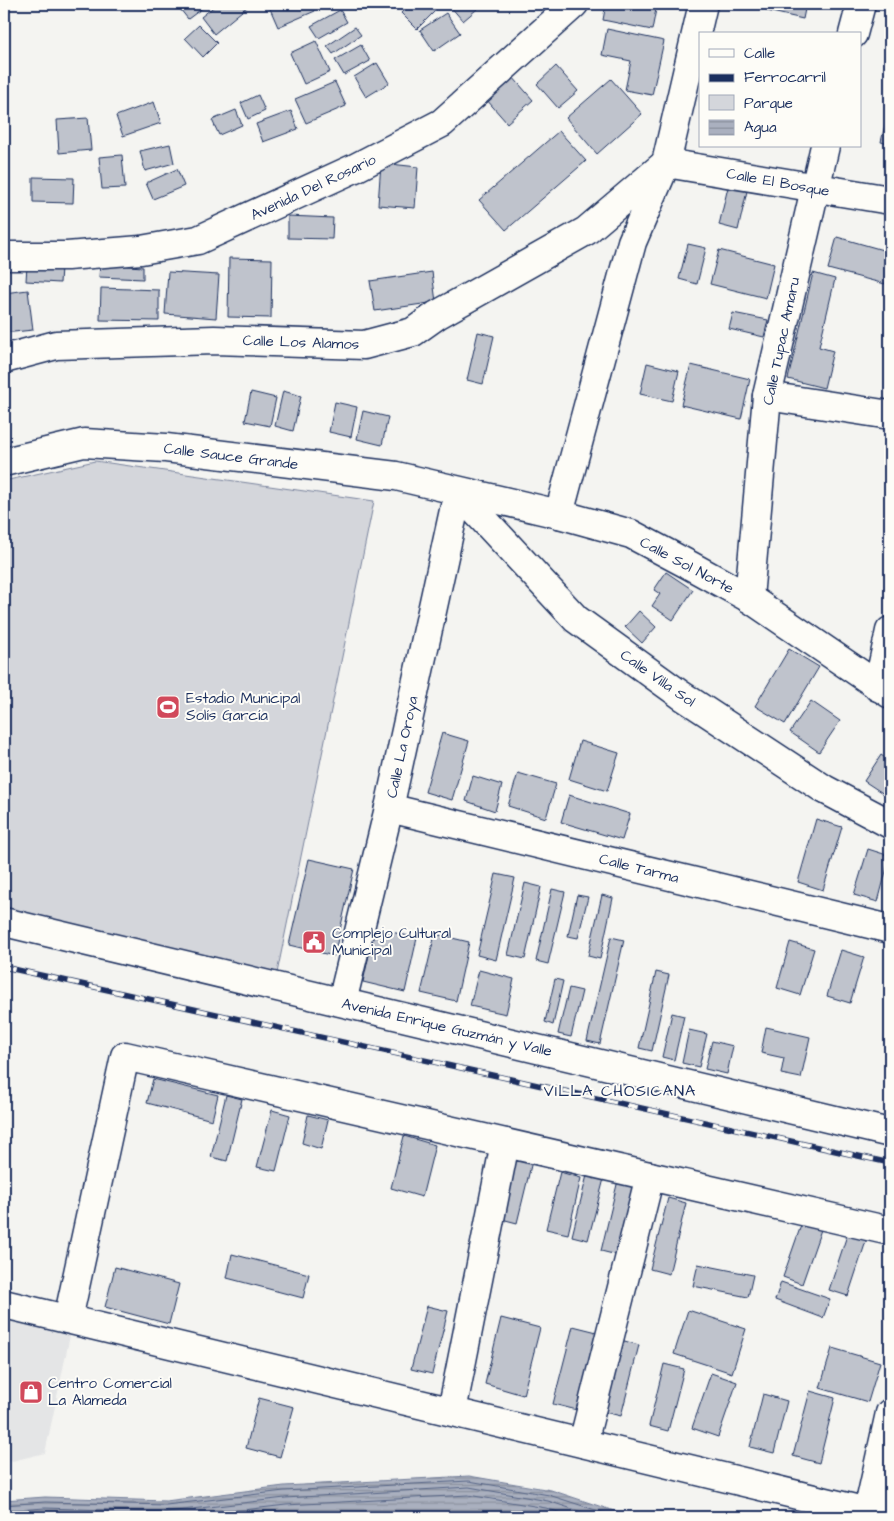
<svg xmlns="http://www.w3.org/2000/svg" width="894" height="1521" viewBox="0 0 894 1521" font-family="'Architects Daughter',sans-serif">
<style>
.built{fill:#e4e5e6}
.green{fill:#d4d6db;stroke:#78829c}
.water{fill:url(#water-rules);stroke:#717c98}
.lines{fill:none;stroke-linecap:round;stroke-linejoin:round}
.shore{stroke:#546385;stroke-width:1}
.building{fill:#bfc3cc;stroke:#1b2f5e}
.minor-casing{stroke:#1b2f5e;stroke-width:31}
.tertiary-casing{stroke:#1b2f5e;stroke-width:31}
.minor{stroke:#fdfcf7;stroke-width:28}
.tertiary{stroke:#fdfcf7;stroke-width:28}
.rail-casing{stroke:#1b2f5e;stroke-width:5.5}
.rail{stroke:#fdfcf7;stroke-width:4;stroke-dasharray:11;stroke-linecap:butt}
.labels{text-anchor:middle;stroke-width:4;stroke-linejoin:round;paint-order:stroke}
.street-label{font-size:15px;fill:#1b2f5e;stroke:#fdfcf7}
.poi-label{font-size:15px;fill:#1b2f5e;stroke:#fdfcf7;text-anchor:start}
.neighbourhood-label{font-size:16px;letter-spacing:1px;fill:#1b2f5e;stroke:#fdfcf7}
</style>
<defs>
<pattern id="water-rules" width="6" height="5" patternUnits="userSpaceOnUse" patternTransform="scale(1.25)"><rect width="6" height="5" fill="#aab0bf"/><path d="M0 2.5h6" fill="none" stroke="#8a909e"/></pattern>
</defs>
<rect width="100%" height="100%" fill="#f4f4f1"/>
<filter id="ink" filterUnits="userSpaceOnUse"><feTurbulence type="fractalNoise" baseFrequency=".02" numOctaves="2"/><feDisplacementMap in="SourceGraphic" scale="10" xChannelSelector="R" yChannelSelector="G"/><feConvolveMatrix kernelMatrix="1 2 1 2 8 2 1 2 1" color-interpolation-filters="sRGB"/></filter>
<g filter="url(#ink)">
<polygon class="built" points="4,1317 71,1331 45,1453 4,1463"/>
<polygon class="green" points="95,461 374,501 276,978 4,913 4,481"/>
<polygon class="water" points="469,1476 551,1490 632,1517 4,1517 4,1500 45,1497 166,1501 284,1486"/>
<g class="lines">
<g class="shore">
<polyline points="4,1505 45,1502 166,1505 284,1491 469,1481 549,1495 617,1517"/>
<polyline points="4,1511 45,1508 166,1512 285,1498 469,1487 548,1501 597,1517"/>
<polyline points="24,1517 46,1516 94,1517"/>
<polyline points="184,1517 286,1505 468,1495 546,1508 573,1517"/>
</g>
</g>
<g class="building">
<polygon points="176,4 208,4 188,19"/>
<polygon points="217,4 246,4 248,6 214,34 201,17"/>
<polygon points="268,4 312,4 315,11 278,27"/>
<polygon points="410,4 427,4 435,11 417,29 401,13"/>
<polygon points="452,4 483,4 463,21 450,6"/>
<polygon points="606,4 657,4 652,30 603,20"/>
<polygon points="768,4 806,4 803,19 767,11"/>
<polygon points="340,10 347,22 319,38 311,26"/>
<polygon points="446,13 460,33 434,51 420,30"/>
<polygon points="199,25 217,43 203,57 185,38"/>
<polygon points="355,27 361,35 333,54 327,46"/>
<polygon points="607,29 664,41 652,95 625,90 631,61 602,55"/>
<polygon points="316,41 330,72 304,84 290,53"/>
<polygon points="361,45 370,61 344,75 335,60"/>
<polygon points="377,63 389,83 366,97 354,77"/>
<polygon points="556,66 578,91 558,108 537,84"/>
<polygon points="512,76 533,100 507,123 486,99"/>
<polygon points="611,79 642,114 597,154 566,118"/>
<polygon points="335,82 346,106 306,123 295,99"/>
<polygon points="258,95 265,111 248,119 241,103"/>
<polygon points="154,102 161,123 123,136 116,116"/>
<polygon points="890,103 890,144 881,142"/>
<polygon points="236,110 242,125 219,135 212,120"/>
<polygon points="291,111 298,129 263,142 256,124"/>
<polygon points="88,118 91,150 59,153 57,120"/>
<polygon points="559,131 586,161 506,230 479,200"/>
<polygon points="170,144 174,163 145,171 140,151"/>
<polygon points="122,155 125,188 102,189 99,157"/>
<polygon points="381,163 418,167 415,208 378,205"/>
<polygon points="177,169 184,186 153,199 146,183"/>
<polygon points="33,177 74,178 73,203 33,202"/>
<polygon points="728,187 747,191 738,230 719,225"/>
<polygon points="288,216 333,218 332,239 288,238"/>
<polygon points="837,237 890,252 890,263 885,284 828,269"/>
<polygon points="688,244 706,248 697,284 679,279"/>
<polygon points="719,250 774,264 766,298 710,284"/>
<polygon points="229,258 272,259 271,318 228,317"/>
<polygon points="100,264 143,267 143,279 99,277"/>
<polygon points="27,265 61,267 60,283 26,281"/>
<polygon points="168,272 219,275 216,318 165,314"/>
<polygon points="432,272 436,302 375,311 370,281"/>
<polygon points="813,273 835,279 819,347 833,351 824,388 788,379"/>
<polygon points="101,288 159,290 159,321 100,320"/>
<polygon points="28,290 33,330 4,333 4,293"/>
<polygon points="733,313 768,320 764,337 729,329"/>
<polygon points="478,332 494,336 483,384 467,380"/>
<polygon points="647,363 679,371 672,401 640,394"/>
<polygon points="691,365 750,379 741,419 681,405"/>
<polygon points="283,391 301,396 293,431 275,426"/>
<polygon points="251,392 276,398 270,426 245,421"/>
<polygon points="335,402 357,407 351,437 329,432"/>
<polygon points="363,411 388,417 382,445 357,439"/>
<polygon points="666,572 693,590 673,620 652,606 660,594 654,590"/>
<polygon points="639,611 656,627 642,643 625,627"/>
<polygon points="789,649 819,667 785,724 755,706"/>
<polygon points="811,701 840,721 819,752 790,732"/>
<polygon points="442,733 469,741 452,800 425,792"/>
<polygon points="580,741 619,753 607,791 569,779"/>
<polygon points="881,755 890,761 890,798 864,781"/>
<polygon points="518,773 556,784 546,818 508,806"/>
<polygon points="473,776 502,785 495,811 466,801"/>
<polygon points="569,795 630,814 622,840 561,822"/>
<polygon points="816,819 842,827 823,890 798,882"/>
<polygon points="868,849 890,856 878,902 854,895"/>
<polygon points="309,859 354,869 334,956 289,945"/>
<polygon points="496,874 515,878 496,960 477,955"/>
<polygon points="525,883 541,887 525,959 508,955"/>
<polygon points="552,889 565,892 548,964 536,961"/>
<polygon points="577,895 588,897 578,938 568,936"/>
<polygon points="602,895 613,898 600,959 588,956"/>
<polygon points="375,928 417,938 405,992 363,982"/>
<polygon points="435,934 469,942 456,1001 421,993"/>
<polygon points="611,937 624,940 600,1044 587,1041"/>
<polygon points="790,942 814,949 800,995 777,988"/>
<polygon points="841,950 864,957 850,1003 827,996"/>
<polygon points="479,970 514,979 506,1014 470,1006"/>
<polygon points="656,972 669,975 652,1051 639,1048"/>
<polygon points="555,979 563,981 553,1025 545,1022"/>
<polygon points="569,988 582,991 571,1037 558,1034"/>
<polygon points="672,1013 684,1016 674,1060 662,1057"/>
<polygon points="766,1027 810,1037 801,1078 781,1074 784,1058 761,1053"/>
<polygon points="689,1030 707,1034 699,1067 682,1063"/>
<polygon points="712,1041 733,1046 727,1074 705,1069"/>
<polygon points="153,1079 218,1095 212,1120 147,1103"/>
<polygon points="226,1095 242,1099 227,1161 211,1157"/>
<polygon points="272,1110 290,1115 276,1171 257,1167"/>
<polygon points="308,1115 328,1120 321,1149 302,1143"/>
<polygon points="404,1136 435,1145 422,1197 391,1188"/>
<polygon points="511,1147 534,1153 517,1223 494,1217"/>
<polygon points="589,1167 606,1171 588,1240 572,1236"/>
<polygon points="560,1172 581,1178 568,1234 546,1229"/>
<polygon points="619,1176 636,1181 617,1255 601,1251"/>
<polygon points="668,1198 686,1203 669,1274 650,1269"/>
<polygon points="805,1214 824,1221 802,1284 783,1277"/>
<polygon points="851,1223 870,1229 848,1296 829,1290"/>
<polygon points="232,1254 309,1274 303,1298 227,1278"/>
<polygon points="698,1264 753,1275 748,1297 693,1286"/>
<polygon points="115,1267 179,1284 169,1324 105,1307"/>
<polygon points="781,1282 830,1299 823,1318 775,1300"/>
<polygon points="427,1306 448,1311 432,1374 411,1369"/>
<polygon points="688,1310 746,1329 732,1373 674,1354"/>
<polygon points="501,1318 540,1328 523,1395 485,1384"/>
<polygon points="573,1326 597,1332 577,1410 553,1404"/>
<polygon points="610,1337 639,1345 621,1416 592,1409"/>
<polygon points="832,1348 880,1362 868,1402 820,1388"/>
<polygon points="664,1364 684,1369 668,1431 649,1426"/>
<polygon points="711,1373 737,1382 718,1437 692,1428"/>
<polygon points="810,1391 835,1398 819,1463 793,1456"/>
<polygon points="763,1394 787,1401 774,1453 750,1447"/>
<polygon points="259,1398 294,1407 280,1457 246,1448"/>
</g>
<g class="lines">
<g class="minor-casing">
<g id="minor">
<polyline points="853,34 861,4"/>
<polyline points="4,256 67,256 141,250 198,240 355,168 442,123 574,4"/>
<polyline points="4,359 56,345 214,340 364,345 413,332 437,315 586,231 666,163 890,200"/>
<polyline points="767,396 890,415"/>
<polyline points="4,462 84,443 166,448 396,476 559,514 631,534 691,566 749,598 890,694"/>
<polyline points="458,492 576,619 681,695 824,789 890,824"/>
<polyline points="559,514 632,242 666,163 703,4"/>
<polyline points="749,598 767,396 825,146"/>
<polyline points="878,687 890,631"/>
<polyline points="389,808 890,929"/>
<polyline points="342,1002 389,808 458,492"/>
<polyline points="4,1304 868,1512 890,1413"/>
<polyline points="68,1319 125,1056 890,1231"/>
<polyline points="452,1411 505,1143"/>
<polyline points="583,1443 650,1176"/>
</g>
</g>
<g class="tertiary-casing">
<polyline id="tertiary" points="4,922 890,1133"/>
</g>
<use href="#minor" class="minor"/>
<use href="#tertiary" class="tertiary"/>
<g class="rail-casing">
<polyline id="rail" points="4,967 890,1163"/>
</g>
<use href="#rail" class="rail"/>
</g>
</g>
<defs>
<g id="stadium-square" transform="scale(1.25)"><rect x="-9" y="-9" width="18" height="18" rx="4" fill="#d1495b" stroke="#fdfcf7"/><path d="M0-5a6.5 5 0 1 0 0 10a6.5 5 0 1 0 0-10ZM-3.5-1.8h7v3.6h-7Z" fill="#fff"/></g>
<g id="civic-square" transform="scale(1.25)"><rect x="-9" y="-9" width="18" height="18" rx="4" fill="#d1495b" stroke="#fdfcf7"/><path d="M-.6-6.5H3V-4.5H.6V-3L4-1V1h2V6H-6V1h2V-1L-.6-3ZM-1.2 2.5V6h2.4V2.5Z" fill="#fff"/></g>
<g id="shop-square" transform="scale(1.25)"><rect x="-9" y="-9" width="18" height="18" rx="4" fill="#d1495b" stroke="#fdfcf7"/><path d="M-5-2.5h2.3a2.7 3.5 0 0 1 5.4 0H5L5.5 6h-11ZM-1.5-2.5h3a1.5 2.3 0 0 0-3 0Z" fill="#fff"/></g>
</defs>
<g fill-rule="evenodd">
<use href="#stadium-square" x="168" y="707"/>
<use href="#civic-square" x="314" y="942"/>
<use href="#shop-square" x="31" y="1392"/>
</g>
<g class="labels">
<g class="street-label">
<text transform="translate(778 182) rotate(10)" y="5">Calle El Bosque</text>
<text transform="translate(313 187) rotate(-25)" y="5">Avenida Del Rosario</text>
<text transform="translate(781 341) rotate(-78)" y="5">Calle Tupac Amaru</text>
<text transform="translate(301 342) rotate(2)" y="5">Calle Los Alamos</text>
<text transform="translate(231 456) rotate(7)" y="5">Calle Sauce Grande</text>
<text transform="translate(687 565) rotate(28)" y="5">Calle Sol Norte</text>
<text transform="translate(658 678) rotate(35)" y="5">Calle Villa Sol</text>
<text transform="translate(402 747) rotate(-78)" y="5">Calle La Oroya</text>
<text transform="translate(639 868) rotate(14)" y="5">Calle Tarma</text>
<text transform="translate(447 1027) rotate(13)" y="5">Avenida Enrique Guzmán y Valle</text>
</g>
<g class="poi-label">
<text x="186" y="703">Estadio Municipal<tspan x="186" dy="17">Solís García</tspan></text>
<text x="332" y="938">Complejo Cultural<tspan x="332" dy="17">Municipal</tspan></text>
<text x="48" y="1388">Centro Comercial<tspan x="48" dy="17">La Alameda</tspan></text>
</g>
<g class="neighbourhood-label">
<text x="620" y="1096">VILLA CHOSICANA</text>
</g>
</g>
<rect width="894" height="1521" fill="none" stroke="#fdfcf7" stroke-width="20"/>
<rect x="10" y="10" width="874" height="1501" fill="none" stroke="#1b2f5e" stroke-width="2" filter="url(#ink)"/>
<rect x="699" y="32" width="162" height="115" fill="#fdfcf7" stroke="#a3aaba"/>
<rect x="709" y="49" width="25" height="8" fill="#fdfcf7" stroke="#a3aaba"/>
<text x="744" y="58" font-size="15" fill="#1b2f5e">Calle</text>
<rect x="709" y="74" width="25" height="8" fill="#1b2f5e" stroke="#a3aaba"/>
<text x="744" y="82" font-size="15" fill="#1b2f5e">Ferrocarril</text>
<rect x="709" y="95" width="25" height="15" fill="#d4d6db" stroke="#a3aaba"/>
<text x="744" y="108" font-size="15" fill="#1b2f5e">Parque</text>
<rect x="709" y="120" width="25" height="15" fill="url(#water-rules)" stroke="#a3aaba"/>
<text x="744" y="132" font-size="15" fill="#1b2f5e">Agua</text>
</svg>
